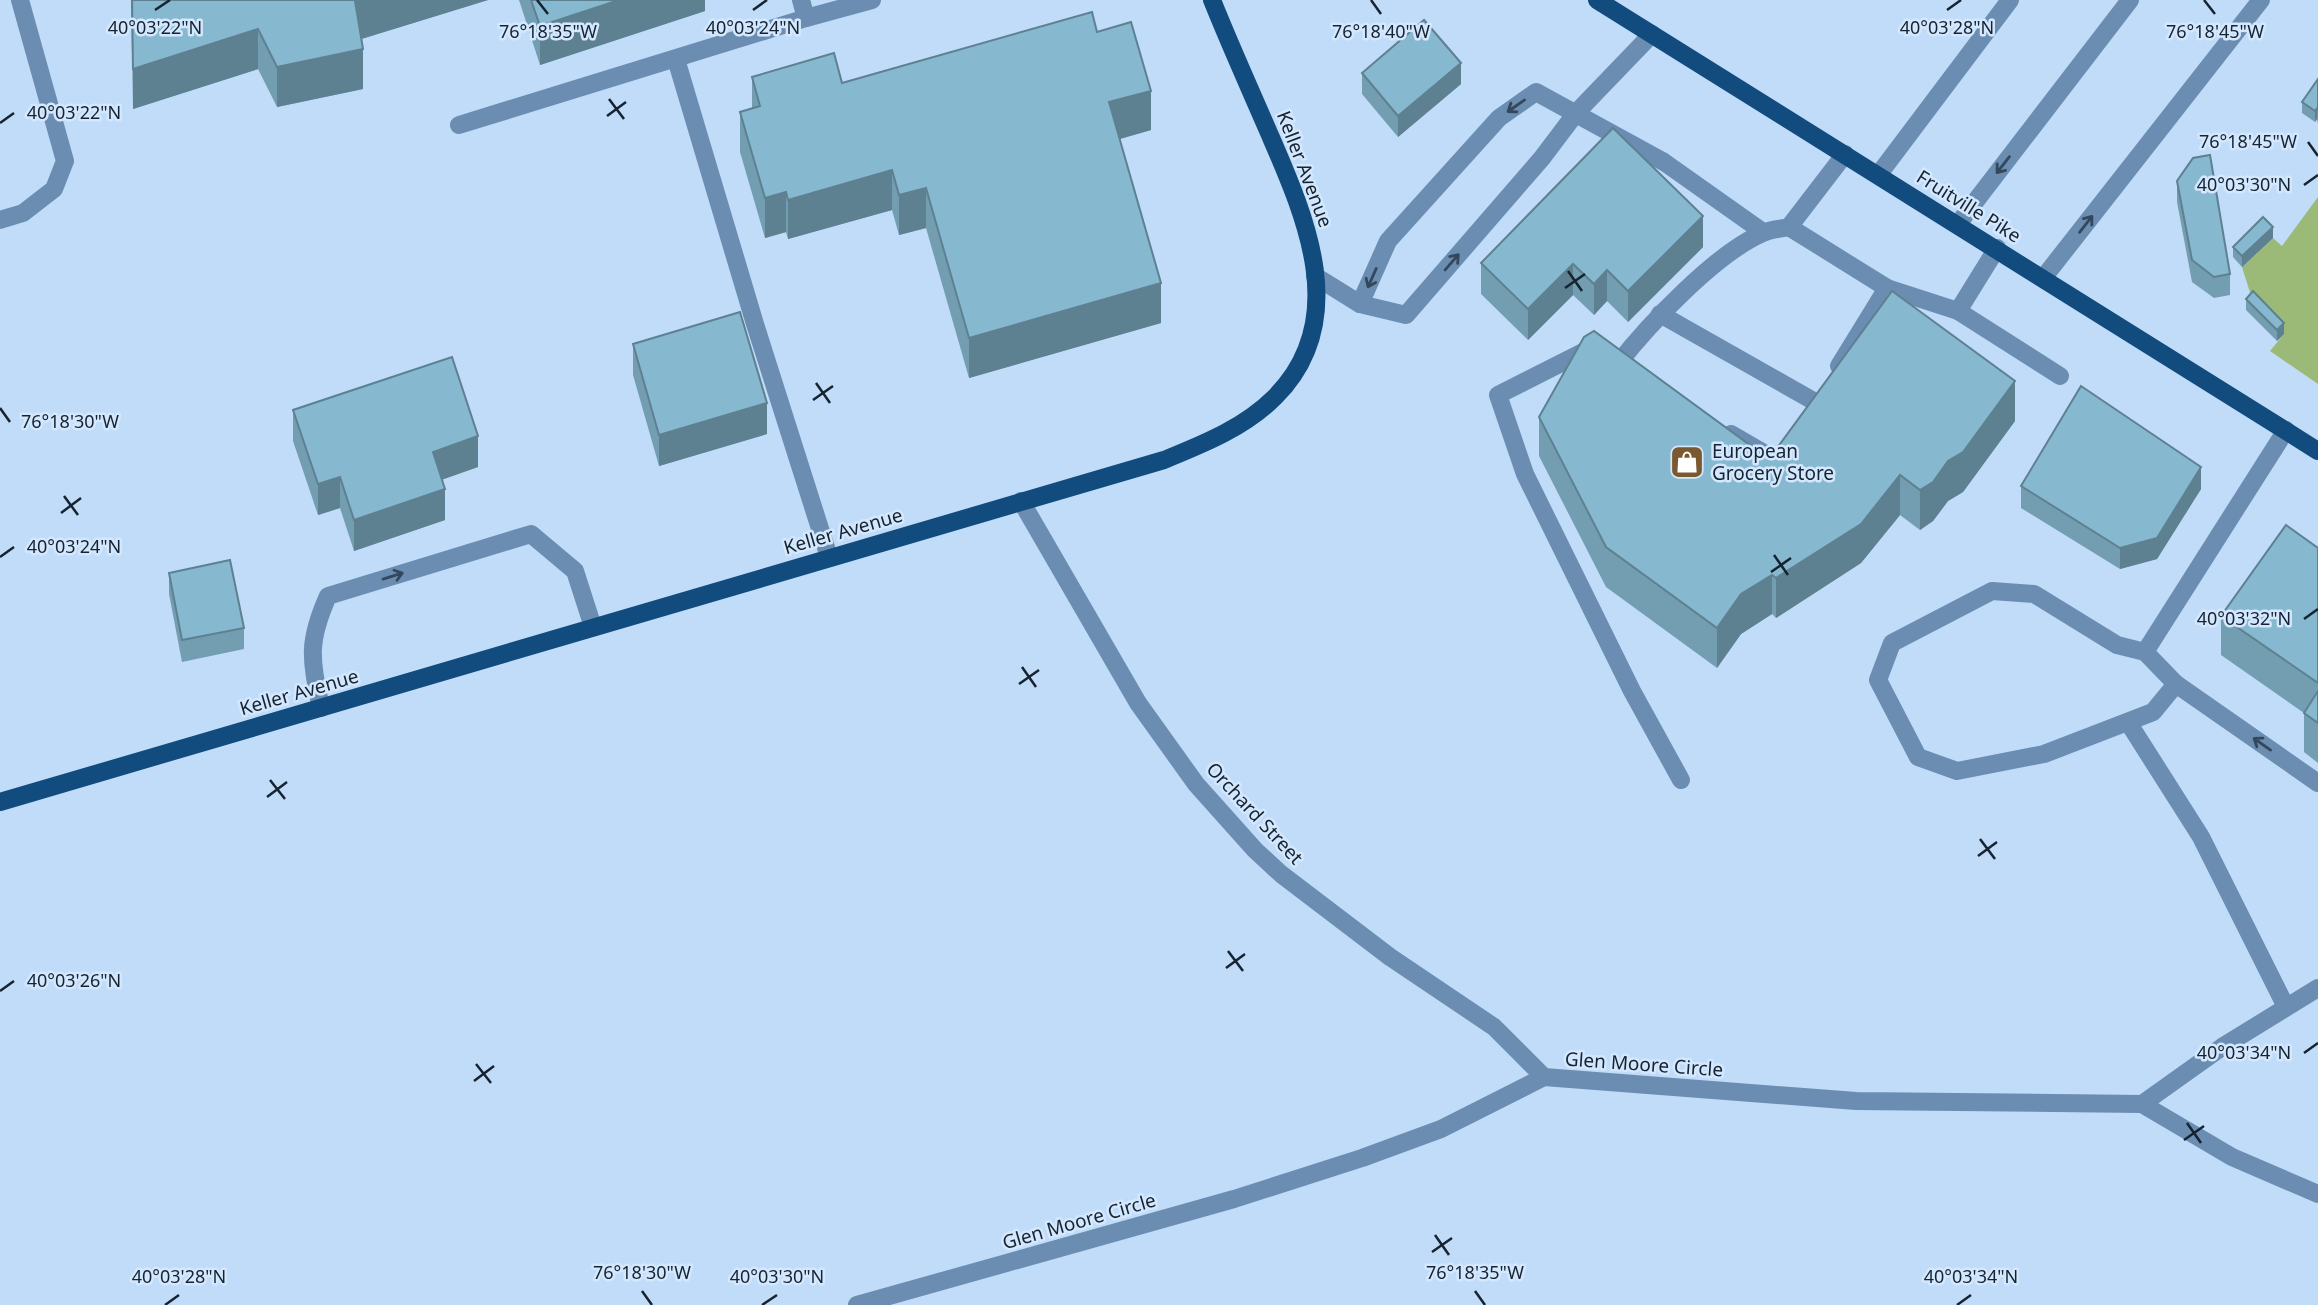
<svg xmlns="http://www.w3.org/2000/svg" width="2318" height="1305" viewBox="0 0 2318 1305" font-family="'Noto Sans',sans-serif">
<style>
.green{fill:#9bba78}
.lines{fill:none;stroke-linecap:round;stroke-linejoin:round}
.minor{stroke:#6a8db1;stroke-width:18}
.major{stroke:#124c7e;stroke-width:18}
.wall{fill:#739eb2}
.shaded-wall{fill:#5e8191}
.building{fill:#86b8cf;stroke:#5e8191;stroke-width:2}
.oneway{stroke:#33485d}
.ticks{fill:none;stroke:#162330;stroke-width:2.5}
.labels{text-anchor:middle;stroke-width:5;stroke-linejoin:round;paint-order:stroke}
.street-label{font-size:19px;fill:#162330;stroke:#d3e8fe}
.poi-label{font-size:19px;fill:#162330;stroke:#d3e8fe;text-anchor:start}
.ticks-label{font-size:18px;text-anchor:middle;fill:#162330;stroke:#d3e8fe;stroke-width:5;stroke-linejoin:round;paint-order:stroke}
</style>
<rect width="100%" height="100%" fill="#c0dcf9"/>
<polygon class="green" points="2318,197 2318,384 2270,351 2284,334 2253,302 2242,267 2273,238 2282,246"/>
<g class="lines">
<g class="minor">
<polyline points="801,0 806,18 872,0"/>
<polyline points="676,59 755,324 829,557"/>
<polyline points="459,125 806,18"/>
<polyline points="1879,174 2010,0"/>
<polyline points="0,220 23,213 54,189 65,161 20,0"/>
<polyline points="1958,224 2130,0"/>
<polyline points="1789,227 1845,154"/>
<polyline points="1315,276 1360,304 1406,315 1542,158 1576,113 1652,34"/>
<polyline points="2044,277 2261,0"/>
<polyline points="1360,304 1388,241 1499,118 1536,92 1664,162 1763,232"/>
<polyline points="1958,311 1997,248"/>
<polyline points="1660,314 1817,403"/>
<polyline points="1593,351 1589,349 1498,395 1525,474 1632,691 1681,780"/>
<path d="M1617,365C1648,325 1716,253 1763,233C1771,229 1781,229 1789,227L1887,288L1958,311L2060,376"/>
<polyline points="1839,366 1887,288"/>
<polyline points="1731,434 1781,463 1785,456"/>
<polyline points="1021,501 1138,703 1196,784 1255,850 1281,874 1390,957 1494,1027 1544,1077"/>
<polyline points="2145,652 2176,684 2153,712 2044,754 1957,771 1918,757 1878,680 1892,643 1992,591 2034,594 2117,645 2145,652 2286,430"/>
<polyline points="2176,684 2318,783"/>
<path d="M321,708C311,659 307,643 328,596L531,534L575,571L593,627"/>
<polyline points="2128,722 2201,837 2286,1007"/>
<polyline points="2142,1104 2222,1047 2318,988"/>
<polyline points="857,1305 1234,1199 1362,1158 1441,1129 1544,1077 1856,1101 2142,1104 2232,1157 2318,1194"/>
</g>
<g class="major">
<polyline points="1597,0 2318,451"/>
<path d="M0,802L1164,460C1203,444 1244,428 1275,397C1352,320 1305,216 1269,133C1250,89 1230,45 1212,0"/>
</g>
</g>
<g class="wall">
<polygon points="131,0 488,0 361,39 363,89 277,107 258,69 133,109"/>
<polygon points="519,0 705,0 705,11 540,65"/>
<polygon points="1097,32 1151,130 1120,139 1161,323 969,378 926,228 899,235 892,210 788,239 786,232 765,238 740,152 740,112 752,108 752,77 842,83"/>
<polygon points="1362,73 1461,84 1398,137 1362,94"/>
<polygon points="2318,79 2318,124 2317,119 2315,122 2302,113 2302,102"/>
<polygon points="2177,181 2230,274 2230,295 2214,298 2192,282 2177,202"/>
<polygon points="2273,238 2242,267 2233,257 2233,247"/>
<polygon points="1703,247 1628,322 1607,301 1594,315 1573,295 1528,340 1481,294 1481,263"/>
<polygon points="2246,299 2284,334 2277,341 2246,310"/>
<polygon points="633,344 767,434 659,466 633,375"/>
<polygon points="293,410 478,467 442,479 445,520 354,551 340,508 318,515 293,441"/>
<polygon points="1539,417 1769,459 2015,421 1963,492 1948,501 1933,521 1920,530 1900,515 1861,563 1776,618 1772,614 1741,634 1717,668 1606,587 1539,456"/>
<polygon points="2021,486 2201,489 2157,559 2120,569 2021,508"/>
<polygon points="2318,548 2318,763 2304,752 2304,713 2221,655 2221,616"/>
<polygon points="169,573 244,628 244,649 182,662 169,594"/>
</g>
<g class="shaded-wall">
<polygon points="359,0 488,0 355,41 355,1"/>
<polygon points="619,0 705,0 705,11 540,65 540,26"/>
<polygon points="258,29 258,69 133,109 133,69"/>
<polygon points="363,49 363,89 277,107 277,67"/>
<polygon points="1461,63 1461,84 1398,137 1398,116"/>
<polygon points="1151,91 1151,130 1109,142 1109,102"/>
<polygon points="2318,107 2317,119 2315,122 2315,111"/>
<polygon points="892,170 892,210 788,239 788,200"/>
<polygon points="926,188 926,228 899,235 899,195"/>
<polygon points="786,192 786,232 765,238 765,198"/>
<polygon points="1703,216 1703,247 1628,322 1628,291"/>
<polygon points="2273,227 2273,238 2242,267 2242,256"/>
<polygon points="1573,264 1573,295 1528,340 1528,309"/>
<polygon points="1607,270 1607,301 1594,315 1594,284"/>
<polygon points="1161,283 1161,323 969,378 969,338"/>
<polygon points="2284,323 2284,334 2277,341 2277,330"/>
<polygon points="2015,381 2015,421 1963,492 1948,501 1933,521 1920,530 1920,490 1948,461"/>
<polygon points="767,403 767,434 659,466 659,435"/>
<polygon points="478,436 478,467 433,483 433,452"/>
<polygon points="2201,467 2201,489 2157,559 2120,569 2120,548"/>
<polygon points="1900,475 1900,515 1861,563 1776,618 1776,578"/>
<polygon points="340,477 340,508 318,515 318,484"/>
<polygon points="445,489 445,520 354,551 354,520"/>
<polygon points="1772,575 1772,614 1741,634 1717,668 1717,628 1741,594"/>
</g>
<g class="building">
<polygon points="132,0 359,0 355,1 363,49 277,67 258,29 133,69"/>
<polygon points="531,0 619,0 540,26"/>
<polygon points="1092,12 1097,32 1131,22 1151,91 1109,102 1161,283 969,338 926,188 899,195 892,170 788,200 786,192 765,198 740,112 760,106 752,77 834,53 842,83"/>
<polygon points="1424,20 1461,63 1398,116 1362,73"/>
<polygon points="2318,79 2318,107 2315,111 2302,102"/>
<polygon points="1613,128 1703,216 1628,291 1607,270 1594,284 1573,264 1528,309 1481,263"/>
<polygon points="2210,155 2230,274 2214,277 2192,260 2177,181 2193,158"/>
<polygon points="2263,217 2273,227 2242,256 2233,247"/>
<polygon points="1892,291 2015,381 1963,452 1948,461 1933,482 1920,490 1900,475 1861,524 1776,578 1772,575 1741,594 1717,628 1606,547 1539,417 1584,337 1594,331 1769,459"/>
<polygon points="2253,291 2284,323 2277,330 2246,299"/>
<polygon points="740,312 767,403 659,435 633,344"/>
<polygon points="452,357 478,436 433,452 445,489 354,520 340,477 318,484 293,410"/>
<polygon points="2081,386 2201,467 2157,538 2120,548 2021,486"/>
<polygon points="2286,525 2318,548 2318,683 2221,616"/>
<polygon points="230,560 244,628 182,640 169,573"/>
<polygon points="2318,691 2318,723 2304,713"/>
</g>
<defs><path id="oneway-shaft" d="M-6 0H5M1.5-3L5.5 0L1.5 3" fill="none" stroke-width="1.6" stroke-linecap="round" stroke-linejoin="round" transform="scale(1.75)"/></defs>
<g class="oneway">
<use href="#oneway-shaft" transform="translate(1516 106) rotate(145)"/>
<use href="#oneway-shaft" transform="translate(2003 165) rotate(128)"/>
<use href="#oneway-shaft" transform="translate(2086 224) rotate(-52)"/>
<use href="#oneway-shaft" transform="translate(1452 262) rotate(-49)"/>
<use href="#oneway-shaft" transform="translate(1372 278) rotate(114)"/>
<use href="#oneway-shaft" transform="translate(393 576) rotate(-17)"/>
<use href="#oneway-shaft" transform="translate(2262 744) rotate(-145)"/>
</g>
<path class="ticks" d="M537,0L548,14M1371,0L1381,14M2204,0L2215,14M155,10L170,0M753,10L767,0M1947,10L1961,0M609,99L624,119M607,116L626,102M0,123L14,113M2308,142L2318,156M2304,185L2318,175M1568,271L1582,291M1565,288L1585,274M816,383L830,403M813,400L833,386M0,408L10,422M64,496L78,515M61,513L81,498M1774,555L1788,575M0,557L14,547M1771,572L1791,558M2304,619L2318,609M1022,667L1036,687M1019,684L1039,670M270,780L285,799M267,797L287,782M1980,839L1995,859M1978,856L1997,842M1228,951L1243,971M1226,968L1245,954M0,991L14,981M2304,1053L2318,1043M476,1064L491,1083M474,1081L494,1066M2187,1123L2201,1143M2184,1140L2204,1126M1435,1235L1449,1255M1432,1252L1452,1238M642,1291L652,1305M1475,1291L1485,1305M165,1305L179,1295M762,1305L777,1295M1957,1305L1971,1295"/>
<defs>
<g id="shop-square" transform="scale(1.75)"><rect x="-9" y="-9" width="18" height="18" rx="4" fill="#7a5830" stroke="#d3e8fe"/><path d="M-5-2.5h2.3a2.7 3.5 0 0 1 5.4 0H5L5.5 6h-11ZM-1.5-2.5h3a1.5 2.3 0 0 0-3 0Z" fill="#fff"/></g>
</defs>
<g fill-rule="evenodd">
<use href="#shop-square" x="1687" y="462"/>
</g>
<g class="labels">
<g class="street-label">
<text transform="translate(1305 169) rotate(69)" y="7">Keller Avenue</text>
<text transform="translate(1969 206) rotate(32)" y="7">Fruitville Pike</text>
<text transform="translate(843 531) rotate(-16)" y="7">Keller Avenue</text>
<text transform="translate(299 692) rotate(-16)" y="7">Keller Avenue</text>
<text transform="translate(1255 813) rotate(47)" y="7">Orchard Street</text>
<text transform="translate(1644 1064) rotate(4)" y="7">Glen Moore Circle</text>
<text transform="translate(1079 1221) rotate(-16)" y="7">Glen Moore Circle</text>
</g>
<g class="poi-label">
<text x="1712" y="458">European<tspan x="1712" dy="22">Grocery Store</tspan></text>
</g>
</g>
<g class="ticks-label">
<text x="155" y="34">40°03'22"N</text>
<text x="753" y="34">40°03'24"N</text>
<text x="1947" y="34">40°03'28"N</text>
<text x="2215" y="38">76°18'45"W</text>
<text x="548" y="38">76°18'35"W</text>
<text x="1381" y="38">76°18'40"W</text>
<text x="74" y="119">40°03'22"N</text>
<text x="2248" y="148">76°18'45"W</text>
<text x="2244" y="191">40°03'30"N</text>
<text x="70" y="428">76°18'30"W</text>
<text x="74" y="553">40°03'24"N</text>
<text x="2244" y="625">40°03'32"N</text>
<text x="74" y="987">40°03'26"N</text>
<text x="2244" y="1059">40°03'34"N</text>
<text x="642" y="1279">76°18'30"W</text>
<text x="1475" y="1279">76°18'35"W</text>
<text x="179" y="1283">40°03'28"N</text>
<text x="777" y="1283">40°03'30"N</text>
<text x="1971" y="1283">40°03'34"N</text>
</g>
</svg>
